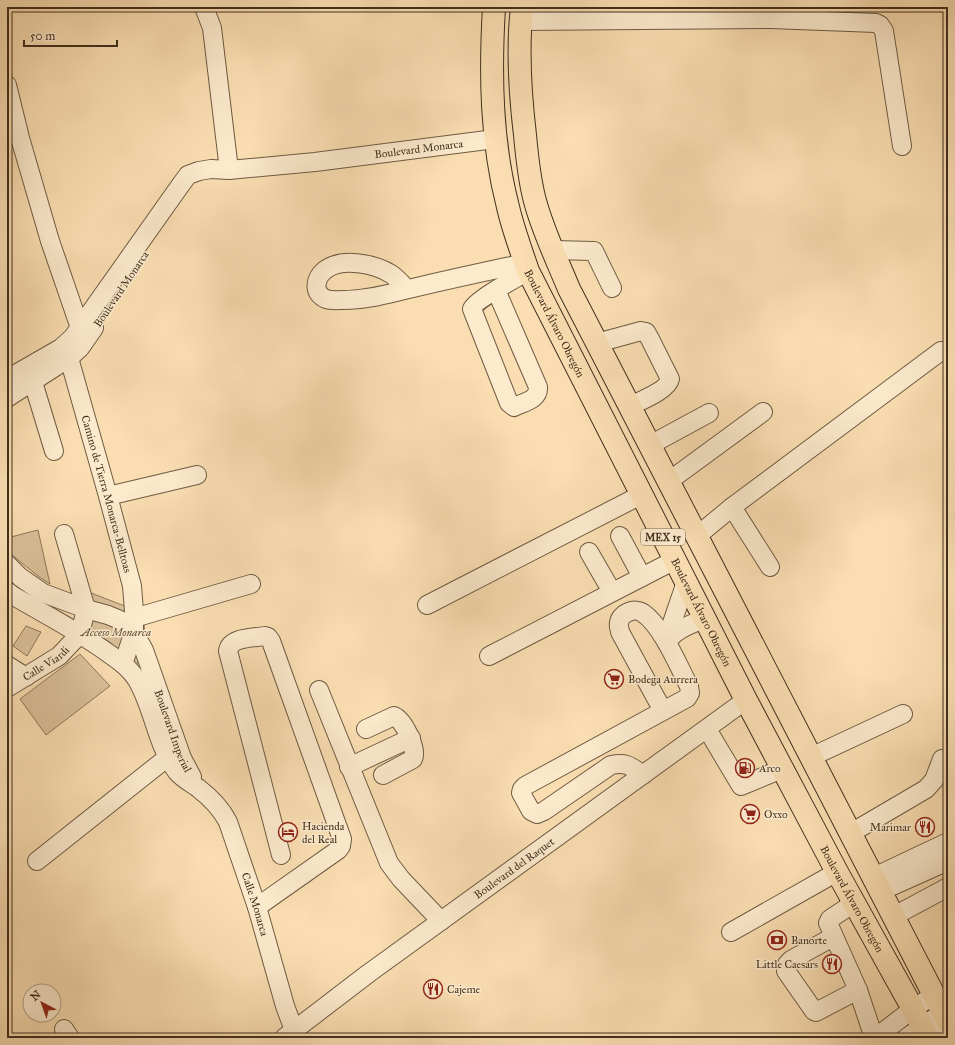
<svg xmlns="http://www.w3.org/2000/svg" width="955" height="1045" viewBox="0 0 955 1045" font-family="'IM FELL Great Primer',serif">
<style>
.green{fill:#dac099;stroke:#8d785b}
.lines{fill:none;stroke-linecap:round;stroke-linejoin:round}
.minor-casing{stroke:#6e5b42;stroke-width:20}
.highway-casing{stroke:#402f1d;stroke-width:24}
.minor{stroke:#fceacd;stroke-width:18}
.highway{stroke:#fadeb2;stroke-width:22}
.labels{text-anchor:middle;stroke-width:3;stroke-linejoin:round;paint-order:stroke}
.shield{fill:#fceacd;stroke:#786752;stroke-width:1}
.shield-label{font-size:10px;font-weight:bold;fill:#402f1d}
.street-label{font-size:11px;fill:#402f1d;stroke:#fceacd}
.park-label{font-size:11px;font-style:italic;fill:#5f4c36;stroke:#fceacd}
.poi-label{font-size:11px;fill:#402f1d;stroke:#fceacd;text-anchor:start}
</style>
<rect width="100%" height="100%" fill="#fadeb2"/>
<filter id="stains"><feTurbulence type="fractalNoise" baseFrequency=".005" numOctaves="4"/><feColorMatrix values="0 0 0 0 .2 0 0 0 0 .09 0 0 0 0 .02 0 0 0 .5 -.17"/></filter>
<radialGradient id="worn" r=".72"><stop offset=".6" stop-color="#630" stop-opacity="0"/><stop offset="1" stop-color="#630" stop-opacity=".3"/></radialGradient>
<g class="green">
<polygon points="38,530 50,584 38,576 12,555 7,539 7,538"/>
<polygon points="91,593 143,613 146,646 132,673 73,639 89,608"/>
<polygon points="26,626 41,632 27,656 13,646"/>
<polygon points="80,654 110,686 46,735 20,699"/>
</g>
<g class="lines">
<g class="minor-casing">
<g id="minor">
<polyline points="204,7 212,28 229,170"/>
<polyline points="521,21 771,19 876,23 880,25 884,31 902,146"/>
<polyline points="7,85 20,138 50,241 80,328"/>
<polyline points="553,250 594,251 612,288"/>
<path d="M407,289C402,284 397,278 391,274C375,264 342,257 325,270C315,278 312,293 326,299C332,301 338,300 344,300C368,300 390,293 413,288C450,279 488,271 525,263"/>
<path d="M496,290L538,387C539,400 524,402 514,407L509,403L472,309C474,301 518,277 528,271"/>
<path d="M597,343L641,331L646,332L650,339L670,379C668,390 640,401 630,406"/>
<path id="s1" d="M69,358L108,496L132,586L134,611V632L123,664"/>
<path id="s2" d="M7,379L61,348L73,337L182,183L188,175L199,171L211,169L229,170L315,162L495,139"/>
<polyline points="33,382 54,451"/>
<polyline points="7,398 69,358 80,348 94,328"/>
<polyline points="650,445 709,413"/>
<polyline points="669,481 763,412"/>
<polyline points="108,496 197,475"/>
<polyline points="732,507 770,567"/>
<polyline points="620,536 642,577"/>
<polyline points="697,536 732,507 941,351"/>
<polyline points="589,552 612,592"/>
<path id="s3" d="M7,564L20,577L43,593L86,609L108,615L120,620L134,632L144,650L182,758L192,777"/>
<path id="s4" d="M7,591L12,595C44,614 78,631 108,653C119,661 130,668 137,680C154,709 156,744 177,772C183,779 191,783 198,788C211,798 221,808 228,822L257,907L285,1006L294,1030"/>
<polyline points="427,605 641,495"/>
<polyline points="134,618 251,584"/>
<polyline points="662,634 669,631 670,629 686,582"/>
<path d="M667,643C673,630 692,624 704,619"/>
<polyline points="489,656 675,560"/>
<polyline points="7,665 26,677"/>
<path id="s5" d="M7,688L59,656L80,634L86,609L64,534"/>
<polyline points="319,690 389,863 401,879 441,921"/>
<path d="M366,729L394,716C404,720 418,750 413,759L383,775"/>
<polyline points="707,729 741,786 782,769"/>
<polyline points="811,757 903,714"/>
<polyline points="349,767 411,738"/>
<path d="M643,775C630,766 627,762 611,765L544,811L537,814L531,811L521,793L522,789L525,786L687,698L690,693L689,686C678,665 662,626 643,613C635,607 620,613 619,623C618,626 620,629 620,632L663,711"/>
<polyline points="851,833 926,789 934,780 942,759"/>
<polyline points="37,861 168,757"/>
<polyline points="874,877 948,842"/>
<polyline points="881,891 948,861"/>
<polyline points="854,903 830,919 828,923 858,990 874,1038"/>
<path d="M257,907L338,850L341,846L342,839L271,641L268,637L265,636C253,638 230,637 228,651L281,855"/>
<polyline points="894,916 948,887"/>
<polyline points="731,932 837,872"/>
<polyline points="833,937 791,960 787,964 786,971 814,1011 816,1012 858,990"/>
<polyline points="64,1029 70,1038"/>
<path id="s6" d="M284,1038L369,973L746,700"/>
<polyline points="875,1038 913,1009 934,995"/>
<polyline points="906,1038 943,1012"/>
<polyline points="932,1038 948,1029"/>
</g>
</g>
<g class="highway-casing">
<g id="highway">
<path id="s7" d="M494,7C490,74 491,141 508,207C513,229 521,250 528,271L746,700L837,872L913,1009L928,1038"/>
<path d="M522,7C517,49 520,93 525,135C527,157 529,179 535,201C543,231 557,260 569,289L948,1022"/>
</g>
</g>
<use href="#minor" class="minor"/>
<use href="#highway" class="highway"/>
</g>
<defs>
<g id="supermarket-ring" transform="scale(1)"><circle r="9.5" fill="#fceacd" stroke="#8f2418" stroke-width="1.5"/><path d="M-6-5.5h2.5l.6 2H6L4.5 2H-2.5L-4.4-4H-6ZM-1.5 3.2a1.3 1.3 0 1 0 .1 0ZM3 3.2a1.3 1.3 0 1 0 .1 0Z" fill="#8f2418"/></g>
<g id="fuel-ring" transform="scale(1)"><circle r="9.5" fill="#fceacd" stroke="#8f2418" stroke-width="1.5"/><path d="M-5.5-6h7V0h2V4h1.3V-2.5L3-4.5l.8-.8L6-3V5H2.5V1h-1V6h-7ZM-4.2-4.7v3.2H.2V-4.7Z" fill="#8f2418"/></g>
<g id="restaurant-ring" transform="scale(1)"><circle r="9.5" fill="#fceacd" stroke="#8f2418" stroke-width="1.5"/><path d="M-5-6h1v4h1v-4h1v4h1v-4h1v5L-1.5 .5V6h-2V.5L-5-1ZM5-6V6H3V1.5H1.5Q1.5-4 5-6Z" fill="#8f2418"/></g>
<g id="hotel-ring" transform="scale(1)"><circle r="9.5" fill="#fceacd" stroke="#8f2418" stroke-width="1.5"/><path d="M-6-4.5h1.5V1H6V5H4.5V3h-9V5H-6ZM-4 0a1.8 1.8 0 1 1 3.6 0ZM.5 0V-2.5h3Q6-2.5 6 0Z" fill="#8f2418"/></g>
<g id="bank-ring" transform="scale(1)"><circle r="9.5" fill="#fceacd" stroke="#8f2418" stroke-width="1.5"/><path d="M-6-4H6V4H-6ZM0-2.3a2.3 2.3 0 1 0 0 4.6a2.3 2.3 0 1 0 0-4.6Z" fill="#8f2418"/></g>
</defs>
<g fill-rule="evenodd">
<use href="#supermarket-ring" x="614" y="679"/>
<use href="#fuel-ring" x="745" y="768"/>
<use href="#supermarket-ring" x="750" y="814"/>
<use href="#restaurant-ring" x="925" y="827"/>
<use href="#hotel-ring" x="288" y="832"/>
<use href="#bank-ring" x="777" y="940"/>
<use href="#restaurant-ring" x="832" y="964"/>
<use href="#restaurant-ring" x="433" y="989"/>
</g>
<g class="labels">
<rect class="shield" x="641" y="529" width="44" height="16" rx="3"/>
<g class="shield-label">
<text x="663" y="541">MEX 15</text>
</g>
<g class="street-label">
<text dy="4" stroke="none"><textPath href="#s2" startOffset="510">Boulevard Monarca</textPath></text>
<text transform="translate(121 289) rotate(-56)" y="4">Boulevard Monarca</text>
<text dy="4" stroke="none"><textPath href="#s7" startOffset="327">Boulevard Álvaro Obregón</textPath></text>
<text dy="4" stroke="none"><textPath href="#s1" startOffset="141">Camino de Tierra Monarca-Belltoas</textPath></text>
<text dy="4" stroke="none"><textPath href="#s7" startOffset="651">Boulevard Álvaro Obregón</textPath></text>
<text dy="4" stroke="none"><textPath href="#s5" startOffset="46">Calle Viardi</textPath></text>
<text dy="4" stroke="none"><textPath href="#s3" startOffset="253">Boulevard Imperial</textPath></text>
<text dy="4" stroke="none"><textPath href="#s6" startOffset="286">Boulevard del Raquet</textPath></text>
<text dy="4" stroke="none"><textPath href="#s7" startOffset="975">Boulevard Álvaro Obregón</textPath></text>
<text dy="4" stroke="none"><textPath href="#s4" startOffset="418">Calle Monarca</textPath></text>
</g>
<g class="park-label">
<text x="116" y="636">Acceso Monarca</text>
</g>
<g class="poi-label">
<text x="628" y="683">Bodega Aurrera</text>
<text x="759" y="772">Arco</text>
<text x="764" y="818">Oxxo</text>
<text x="302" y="830">Hacienda<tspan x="302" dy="13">del Real</tspan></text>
<text x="911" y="831" text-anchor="end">Marimar</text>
<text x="791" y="944">Banorte</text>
<text x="818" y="968" text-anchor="end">Little Caesars</text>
<text x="447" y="993">Cajeme</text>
</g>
</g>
<rect width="955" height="1045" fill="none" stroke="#fadeb2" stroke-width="24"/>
<rect x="8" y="8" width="939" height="1029" fill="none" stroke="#402f1d" stroke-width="2"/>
<rect x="12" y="12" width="931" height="1021" fill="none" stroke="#402f1d"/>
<g transform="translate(42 1003) rotate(319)"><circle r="19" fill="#fceacd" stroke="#b19f87"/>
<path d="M0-3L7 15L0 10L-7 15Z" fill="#8f2418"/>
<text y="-6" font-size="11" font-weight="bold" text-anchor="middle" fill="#402f1d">N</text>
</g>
<path d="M24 40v6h93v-6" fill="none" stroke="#402f1d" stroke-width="2"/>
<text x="30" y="40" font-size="12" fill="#402f1d" stroke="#fceacd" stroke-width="3" paint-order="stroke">50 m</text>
<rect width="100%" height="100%" filter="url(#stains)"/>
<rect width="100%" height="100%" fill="url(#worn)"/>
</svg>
